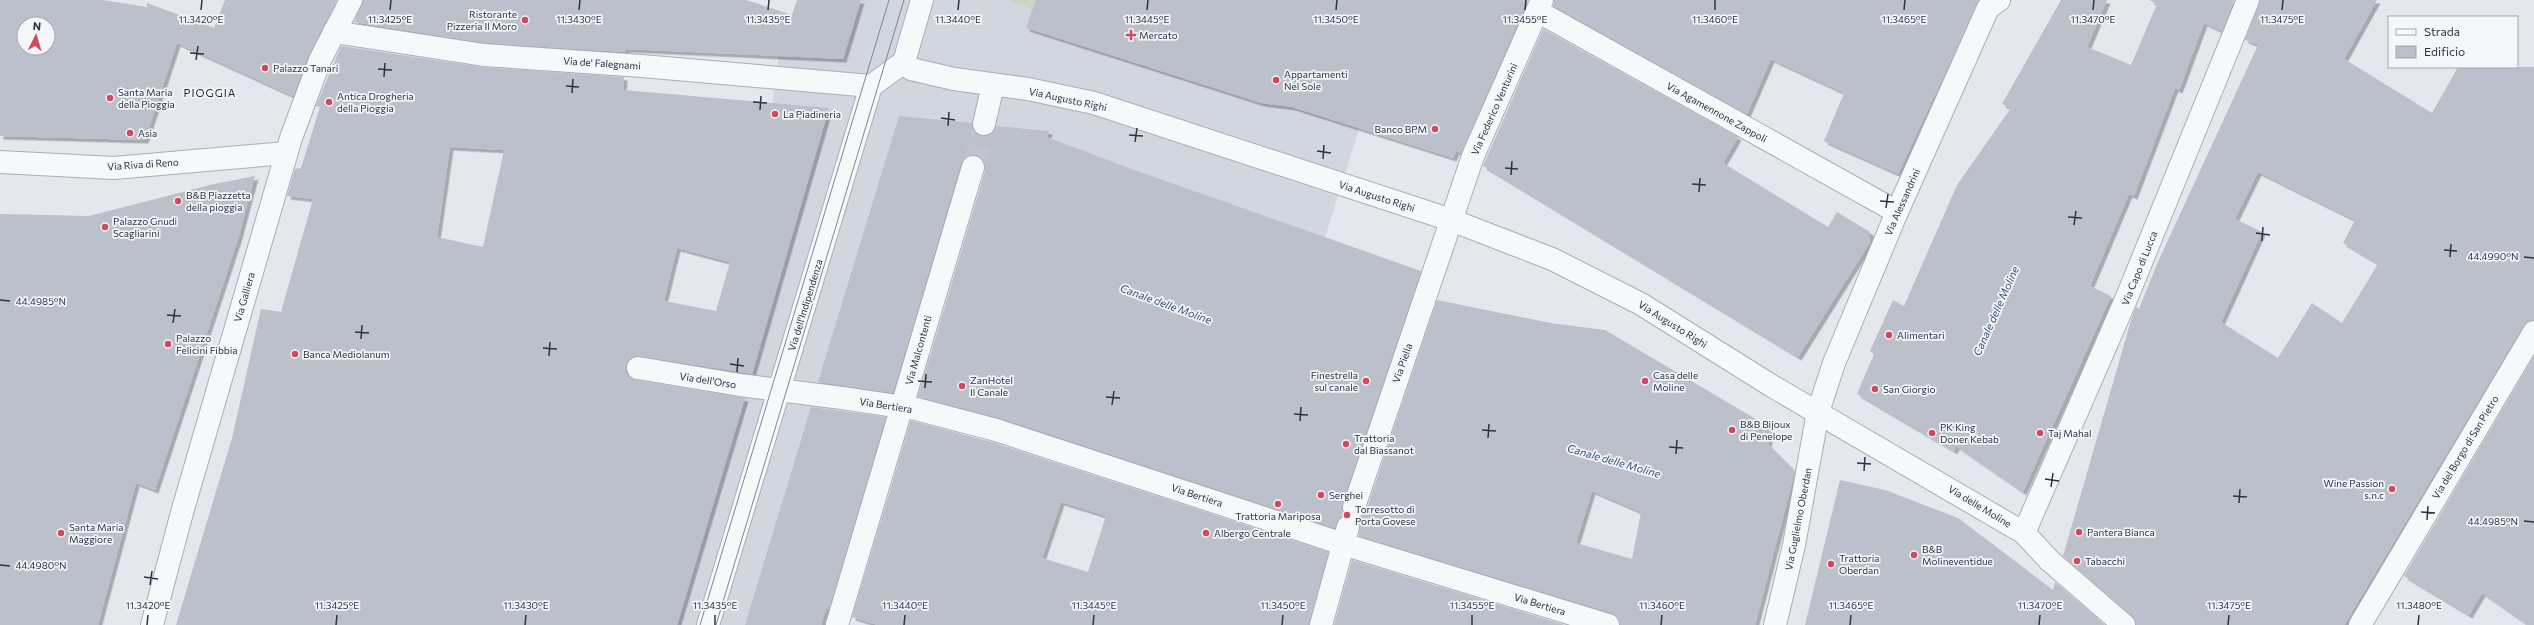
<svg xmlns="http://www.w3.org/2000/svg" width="2534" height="625" viewBox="0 0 2534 625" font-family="Commissioner,sans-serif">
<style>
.built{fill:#d2d6de}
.green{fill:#c9d6c5}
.building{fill:#bbc0ca;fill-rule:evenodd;filter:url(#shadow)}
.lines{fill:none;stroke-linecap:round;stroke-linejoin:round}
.minor-tunnel{stroke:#bfc3cb;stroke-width:22;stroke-dasharray:22 11;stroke-linecap:butt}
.pedestrian-casing{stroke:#a9aeb7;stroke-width:24}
.minor-casing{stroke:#a9aeb7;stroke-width:24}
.pedestrian{stroke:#f7f8fa;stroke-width:22}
.minor{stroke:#f7f8fa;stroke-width:22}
.tram{stroke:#7d8696;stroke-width:1}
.ticks{fill:none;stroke:#2b3445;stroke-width:1.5}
.poi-dot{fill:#d1495b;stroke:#f4f6f9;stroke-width:1.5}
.labels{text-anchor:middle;stroke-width:3.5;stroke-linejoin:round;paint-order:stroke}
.poi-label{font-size:10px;fill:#2b3445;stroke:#f4f6f9;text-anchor:start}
.street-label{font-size:10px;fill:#2b3445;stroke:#f4f6f9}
.neighbourhood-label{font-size:11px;letter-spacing:1px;fill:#1d2536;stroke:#f4f6f9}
.water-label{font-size:11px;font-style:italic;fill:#34527a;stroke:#f4f6f9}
.ticks-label{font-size:10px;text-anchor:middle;fill:#2b3445;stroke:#f4f6f9;stroke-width:3.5;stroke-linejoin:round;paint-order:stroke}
</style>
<defs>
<filter id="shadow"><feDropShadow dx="3.5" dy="3.5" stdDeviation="0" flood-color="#0004"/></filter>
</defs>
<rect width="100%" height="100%" fill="#e4e7ec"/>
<polygon class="built" points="817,0 1091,0 1367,103 1316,266 945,151 887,345 981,373 946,473 855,456 802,625 643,625 658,584 762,177 783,26"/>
<polygon class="green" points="1009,0 1036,0 1033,9"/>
<g class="building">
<path d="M0,0H103L147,7V3L214,28L225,0H337L309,54L293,96L177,43L145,140L0,136ZM24,24H48V48H24Z"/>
<polygon points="363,0 746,0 792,15 797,0 861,0 843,59 626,49 625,52 485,43 354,22"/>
<polygon points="1036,0 1528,0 1461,153 1456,151 1453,158 1292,107 1261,103 1026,28"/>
<polygon points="1554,0 1979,0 1898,174 1824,141 1844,93 1771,59 1747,114 1553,6"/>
<polygon points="2061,0 2107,0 2087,47 2131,65 2157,4 2149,0 2234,0 2222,31 2204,23 2179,90 2175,88 2134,196 2129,194 2090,286 2111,296 2023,492 1956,446 1954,451 1857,394 1874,354 1870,351 1893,300 1904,306 1957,185 2011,108 2002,104"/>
<path d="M2260,0H2377L2344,59L2432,113L2458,67H2534V320L2523,326L2344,625H2136L2132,616L2063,556L2132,317L2136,307L2139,309L2157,264L2258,45L2245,40ZM2258,172L2355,220L2343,243L2378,264L2342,323L2312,303L2278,358L2221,322L2262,232L2235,219Z"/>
<polygon points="1543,29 1738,137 1723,163 1828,227 1837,212 1870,232 1870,242 1798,357 1483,166"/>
<path d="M341,46L482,67L624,77L623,90L829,108L752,374L640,356H633L626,366V373L636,380L745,398L677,625H176L232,438L261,309L281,312L313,199L287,196L295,169L301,168L320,107L316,106ZM450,147L504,150L483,247L437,237ZM677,248L730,262L716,311L664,301Z"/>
<polygon points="899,116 972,123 975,133 982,136 993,133 996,126 1049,131 1047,137 1126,167 1421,271 1342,503 1344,515 1339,518 1335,528 1000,418 918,397 985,171 982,159 976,155 965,158 961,163 893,393 818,382"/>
<polygon points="255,176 238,239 155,490 136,483 98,625 0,625 0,214 89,216 214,184"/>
<path d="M1437,300L1551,323L1605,330L1771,428L1768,444L1795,471L1755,625H1620L1617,617L1612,613L1359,536L1360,524L1357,519L1366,511ZM1592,491L1641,512L1632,559L1576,543Z"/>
<polygon points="2534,356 2534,625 2528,625 2482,593 2469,615 2404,576"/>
<polygon points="811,407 886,417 829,609 826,609 821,625 745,625"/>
<path d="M911,421L992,442L1328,552L1309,625H878L852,617ZM1061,502L1106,516L1088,572L1042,558Z"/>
<polygon points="1840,480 1885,490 1958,518 2053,590 2055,582 2105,625 1805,625"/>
<polygon points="1352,560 1565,625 1334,625"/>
</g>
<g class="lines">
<polyline class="minor-tunnel" points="973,167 984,124"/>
<g class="pedestrian-casing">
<g id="pedestrian">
<polyline points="334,32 484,55 642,66 871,86"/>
<polyline points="638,368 740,385 842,398"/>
<polyline points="2024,533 2050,561 2124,625"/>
<polyline points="708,625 871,86 904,62"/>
</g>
</g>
<g class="minor-casing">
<g id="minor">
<polyline points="922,0 904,62 911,69 954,79 1028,89 1094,103 1451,220 1552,259 1641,304 1772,386 2024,533 2127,297 2248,0"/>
<polyline points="1537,11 1897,212"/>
<polyline points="984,124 993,85"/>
<polyline points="0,162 114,168 286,153"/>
<polyline points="842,398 916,409 996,430 1343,544 1608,625"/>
<polyline points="1354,507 1473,156 1542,0"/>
<polyline points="152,625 183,509 291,138 320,60 351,0"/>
<polyline points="837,625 973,167"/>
<polyline points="1321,625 1348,527"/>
<polyline points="1775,625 1794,545 1818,412 1834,363 1897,212 1988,8 1999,0"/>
<polyline points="2360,625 2534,332"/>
</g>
</g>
<use href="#pedestrian" class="pedestrian"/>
<use href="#minor" class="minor"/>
<g class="tram">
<polyline points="700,625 889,0"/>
<polyline points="716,625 904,0"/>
</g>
</g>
<path class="ticks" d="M201,10L202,0M390,10L391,0M579,10L580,0M768,10L769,0M958,10L959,0M1147,10L1148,0M1336,10L1337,0M1525,10L1526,0M1715,10V0M1904,10L1905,0M2093,10L2094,0M2282,10L2283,0M190,53L204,54M196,60L198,46M378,69L392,70M384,77L385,63M566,86L579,87M572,93L573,79M753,102L767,103M760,110L761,96M941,118L955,120M948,126L949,112M1129,135L1143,136M1135,142L1137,128M1317,151L1331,153M1323,159L1324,145M1505,168L1518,169M1511,175L1512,161M1692,184L1706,185M1699,192L1700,178M1880,201L1894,202M1886,208L1888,194M2068,217L2082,218M2074,225L2076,211M2256,233L2270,235M2262,241L2263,227M2444,250L2457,251M2450,257L2451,244M2524,257L2534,258M0,300L10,301M167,315L181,316M173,323L175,309M355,332L369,333M361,339L362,325M543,348L557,349M549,356L550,342M730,364L744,366M737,372L738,358M918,381L932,382M925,388L926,374M1106,397L1120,398M1112,405L1114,391M1294,414L1308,415M1300,421L1301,407M1482,430L1496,431M1488,438L1489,424M1669,447L1683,448M1676,454L1677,440M1857,463L1871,464M1864,471L1865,457M2045,479L2059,481M2051,487L2053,473M2233,496L2247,497M2239,503L2240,489M2421,512L2435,513M2427,520L2428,506M2524,521L2534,522M0,565L10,566M144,577L158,579M150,585L152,571M147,625L148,615M336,625L337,615M525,625L526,615M715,625V615M904,625L905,615M1093,625L1094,615M1282,625L1283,615M1472,625V615M1661,625L1662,615M1850,625L1851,615M2039,625L2040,615M2228,625L2229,615M2418,625L2419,615"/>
<g class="poi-dot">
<circle cx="525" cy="20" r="4"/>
<path d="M1129 29h4v4h4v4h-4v4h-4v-4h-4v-4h4z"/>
<circle cx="265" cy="68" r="4"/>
<circle cx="1276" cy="80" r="4"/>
<circle cx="110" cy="98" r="4"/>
<circle cx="329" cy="102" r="4"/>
<circle cx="775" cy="114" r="4"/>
<circle cx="1435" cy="129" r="4"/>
<circle cx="130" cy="133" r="4"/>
<circle cx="178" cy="201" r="4"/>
<circle cx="105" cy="227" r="4"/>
<circle cx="1889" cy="335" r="4"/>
<circle cx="168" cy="344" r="4"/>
<circle cx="295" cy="354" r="4"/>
<circle cx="1366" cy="381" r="4"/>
<circle cx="1645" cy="381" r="4"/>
<circle cx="962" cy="386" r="4"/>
<circle cx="1875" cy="389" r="4"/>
<circle cx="1732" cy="430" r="4"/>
<circle cx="1932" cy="433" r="4"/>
<circle cx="2040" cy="433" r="4"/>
<circle cx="1346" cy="444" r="4"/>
<circle cx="2392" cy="489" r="4"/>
<circle cx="1321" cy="495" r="4"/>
<circle cx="1278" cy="504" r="4"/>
<circle cx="1347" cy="515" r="4"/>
<circle cx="2079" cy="532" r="4"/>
<circle cx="61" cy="533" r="4"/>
<circle cx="1206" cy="533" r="4"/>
<circle cx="1914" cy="555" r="4"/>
<circle cx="2077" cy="561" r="4"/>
<circle cx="1831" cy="564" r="4"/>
</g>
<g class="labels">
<g class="poi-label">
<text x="517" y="18" text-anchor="end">Ristorante<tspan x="517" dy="12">Pizzeria Il Moro</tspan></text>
<text x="1139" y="39">Mercato</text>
<text x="273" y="72">Palazzo Tanari</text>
<text x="1284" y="78">Appartamenti<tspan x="1284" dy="12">Nel Sole</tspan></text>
<text x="118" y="96">Santa Maria<tspan x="118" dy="12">della Pioggia</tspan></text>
<text x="337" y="100">Antica Drogheria<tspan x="337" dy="12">della Pioggia</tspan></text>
<text x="783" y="118">La Piadineria</text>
<text x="1427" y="133" text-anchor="end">Banco BPM</text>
<text x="138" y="137">Asia</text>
<text x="186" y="199">B&amp;B Piazzetta<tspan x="186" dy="12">della pioggia</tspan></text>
<text x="113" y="225">Palazzo Gnudi<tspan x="113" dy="12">Scagliarini</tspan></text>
<text x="1897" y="339">Alimentari</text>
<text x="176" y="342">Palazzo<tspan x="176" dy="12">Felicini Fibbia</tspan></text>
<text x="303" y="358">Banca Mediolanum</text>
<text x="1358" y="379" text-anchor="end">Finestrella<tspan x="1358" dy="12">sul canale</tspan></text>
<text x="1653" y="379">Casa delle<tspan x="1653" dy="12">Moline</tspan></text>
<text x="970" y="384">ZanHotel<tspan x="970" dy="12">Il Canale</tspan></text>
<text x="1883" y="393">San Giorgio</text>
<text x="1740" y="428">B&amp;B Bijoux<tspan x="1740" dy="12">di Penelope</tspan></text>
<text x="1940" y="431">PK King<tspan x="1940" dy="12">Doner Kebab</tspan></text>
<text x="2048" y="437">Taj Mahal</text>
<text x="1354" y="442">Trattoria<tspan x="1354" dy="12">dal Biassanot</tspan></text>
<text x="2384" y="487" text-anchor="end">Wine Passion<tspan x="2384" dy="12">s.n.c</tspan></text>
<text x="1329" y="499">Serghei</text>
<text x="1355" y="513">Torresotto di<tspan x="1355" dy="12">Porta Govese</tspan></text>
<text x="1278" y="520" text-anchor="middle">Trattoria Mariposa</text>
<text x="69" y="531">Santa Maria<tspan x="69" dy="12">Maggiore</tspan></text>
<text x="2087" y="536">Pantera Bianca</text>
<text x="1214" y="537">Albergo Centrale</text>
<text x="1922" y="553">B&amp;B<tspan x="1922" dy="12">Molineventidue</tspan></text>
<text x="1839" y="562">Trattoria<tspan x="1839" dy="12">Oberdan</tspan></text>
<text x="2085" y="565">Tabacchi</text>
</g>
<g class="street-label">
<text transform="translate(602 63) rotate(4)" y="4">Via de' Falegnami</text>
<text transform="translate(1068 99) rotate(12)" y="4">Via Augusto Righi</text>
<text transform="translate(1494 109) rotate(-66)" y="4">Via Federico Venturini</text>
<text transform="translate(1717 112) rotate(29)" y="4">Via Agamennone Zappoli</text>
<text transform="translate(143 164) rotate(-4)" y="4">Via Riva di Reno</text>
<text transform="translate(1377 196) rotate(18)" y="4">Via Augusto Righi</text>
<text transform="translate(1902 202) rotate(-66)" y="4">Via Alessandrini</text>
<text transform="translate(2139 268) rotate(-68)" y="4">Via Capo di Lucca</text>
<text transform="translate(244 297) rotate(-74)" y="4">Via Galliera</text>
<text transform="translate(805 305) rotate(-73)" y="4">Via dell'Indipendenza</text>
<text transform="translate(1673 324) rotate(32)" y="4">Via Augusto Righi</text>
<text transform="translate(918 350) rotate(-74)" y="4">Via Malcontenti</text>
<text transform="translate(1402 363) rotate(-71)" y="4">Via Piella</text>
<text transform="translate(708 380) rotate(9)" y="4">Via dell'Orso</text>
<text transform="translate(886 405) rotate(9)" y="4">Via Bertiera</text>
<text transform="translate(2465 447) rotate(-59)" y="4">Via del Borgo di San Pietro</text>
<text transform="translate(1197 495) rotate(18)" y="4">Via Bertiera</text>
<text transform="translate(1980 506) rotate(31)" y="4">Via delle Moline</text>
<text transform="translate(1798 519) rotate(-79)" y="4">Via Guglielmo Oberdan</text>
<text transform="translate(1540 604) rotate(17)" y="4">Via Bertiera</text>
</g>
<g class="neighbourhood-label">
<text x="210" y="97">PIOGGIA</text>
</g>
<g class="water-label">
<text transform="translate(1166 304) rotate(20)" y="4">Canale delle Moline</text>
<text transform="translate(1996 311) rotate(-66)" y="4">Canale delle Moline</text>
<text transform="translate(1614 461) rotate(16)" y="4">Canale delle Moline</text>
</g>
</g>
<g class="ticks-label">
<text x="201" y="23">11.3420°E</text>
<text x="390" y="23">11.3425°E</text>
<text x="579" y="23">11.3430°E</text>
<text x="768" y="23">11.3435°E</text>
<text x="958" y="23">11.3440°E</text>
<text x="1147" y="23">11.3445°E</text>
<text x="1336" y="23">11.3450°E</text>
<text x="1525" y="23">11.3455°E</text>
<text x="1715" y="23">11.3460°E</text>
<text x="1904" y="23">11.3465°E</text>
<text x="2093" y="23">11.3470°E</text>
<text x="2282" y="23">11.3475°E</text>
<text x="2493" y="260">44.4990°N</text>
<text x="41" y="305">44.4985°N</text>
<text x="2493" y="525">44.4985°N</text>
<text x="41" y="569">44.4980°N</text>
<text x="148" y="609">11.3420°E</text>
<text x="337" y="609">11.3425°E</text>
<text x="526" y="609">11.3430°E</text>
<text x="715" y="609">11.3435°E</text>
<text x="905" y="609">11.3440°E</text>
<text x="1094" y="609">11.3445°E</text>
<text x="1283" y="609">11.3450°E</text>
<text x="1472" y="609">11.3455°E</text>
<text x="1662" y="609">11.3460°E</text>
<text x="1851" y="609">11.3465°E</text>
<text x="2040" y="609">11.3470°E</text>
<text x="2229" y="609">11.3475°E</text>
<text x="2419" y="609">11.3480°E</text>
</g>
<rect x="2388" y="16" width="130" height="52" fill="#f4f6f9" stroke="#a4a8b1"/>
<rect x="2396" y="29" width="20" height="6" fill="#f7f8fa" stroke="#a4a8b1"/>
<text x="2424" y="36" font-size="12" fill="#2b3445">Strada</text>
<rect x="2396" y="46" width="20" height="12" fill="#bbc0ca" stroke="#a4a8b1"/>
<text x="2424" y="56" font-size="12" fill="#2b3445">Edificio</text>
<g transform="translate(36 36) rotate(5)"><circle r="19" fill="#f4f6f9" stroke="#a4a8b1"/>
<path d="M0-3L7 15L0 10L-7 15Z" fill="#d1495b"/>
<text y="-6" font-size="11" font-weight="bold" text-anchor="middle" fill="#2b3445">N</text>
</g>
</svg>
